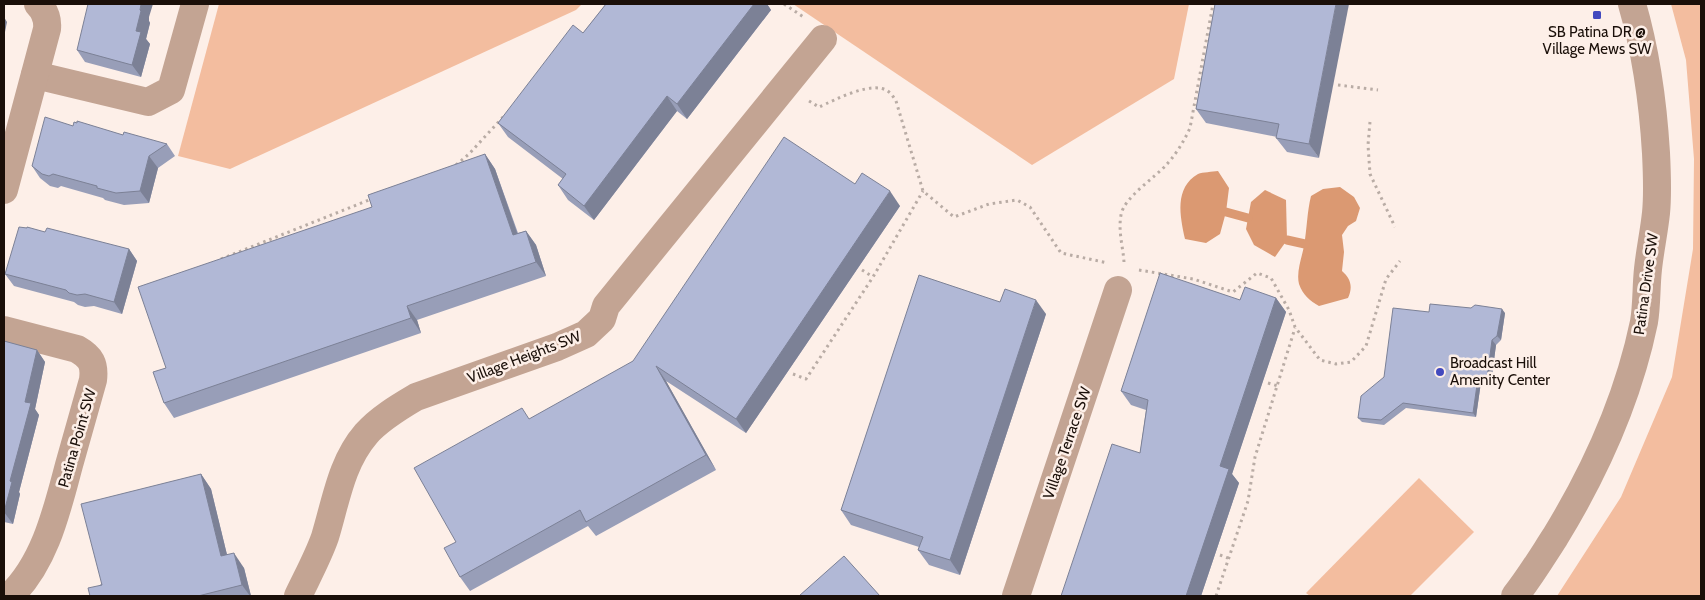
<svg xmlns="http://www.w3.org/2000/svg" width="1705" height="600" viewBox="0 0 1705 600" font-family="Cabin,sans-serif">
<style>
.green{fill:#f3bd9f}
.water{fill:#db9972}
.lines{fill:none;stroke-linecap:round;stroke-linejoin:round}
.stream{stroke:#db9972;stroke-width:9}
.path{stroke:#b9aca5;stroke-width:3;stroke-dasharray:2.5 4;stroke-linecap:butt}
.minor{stroke:#c3a493;stroke-width:28}
.wall{fill:#989eb8}
.shaded-wall{fill:#7c8196}
.building{fill:#b1b8d6;stroke:#7c8196}
.poi-dot{fill:#4249be;stroke:#fdefe8;stroke-width:2}
.labels{text-anchor:middle;stroke-width:5;stroke-linejoin:round;paint-order:stroke}
.poi-label{font-size:15px;fill:#1a0f09;stroke:#fdefe8}
.street-label{font-size:15px;fill:#1a0f09;stroke:#fdefe8}
</style>
<rect width="100%" height="100%" fill="#fdefe8"/>
<g class="green">
<polygon points="219,4 582,4 576,10 230,169 178,156"/>
<polygon points="793,4 1189,4 1174,79 1032,165"/>
<polygon points="1671,4 1701,4 1701,596 1557,596 1621,497 1672,377 1693,249 1694,159 1686,60"/>
<polygon points="1419,478 1474,532 1410,596 1310,596 1306,593"/>
</g>
<g class="water">
<path d="M1218,171L1229,188L1226,212L1220,234L1206,243L1185,239C1180,216 1174,188 1198,174C1203,172 1212,172 1218,171Z"/>
<path d="M1340,187L1354,197L1360,208L1356,221L1348,226L1342,235L1344,252L1342,271C1351,279 1353,287 1348,298L1319,306C1310,301 1303,295 1299,284C1296,272 1302,257 1304,246C1307,229 1307,212 1311,196L1323,189Z"/>
<polygon points="1265,190 1286,200 1287,240 1275,257 1254,245 1246,229 1251,202"/>
</g>
<g class="lines">
<g class="stream">
<polyline points="1226,212 1248,218"/>
<polyline points="1287,240 1305,244"/>
</g>
<g class="path">
<polyline points="784,4 805,18"/>
<polyline points="1338,85 1378,90"/>
<path d="M809,101L819,107C835,100 874,79 889,92C892,94 894,98 896,101L923,191L954,217L989,204L1017,200L1030,207L1061,253L1108,263"/>
<polyline points="1370,122 1368,145 1370,174 1395,227"/>
<polyline points="456,165 469,154 504,116"/>
<polyline points="221,259 374,198"/>
<path d="M1124,262C1123,247 1118,231 1121,215C1124,197 1155,178 1167,164C1177,153 1184,141 1190,128L1213,4"/>
<polyline points="862,270 873,277"/>
<polyline points="1139,270 1193,279 1233,292 1257,273 1271,278 1289,310 1295,327 1320,360 1336,364 1351,362 1366,346 1386,279 1400,261"/>
<polyline points="793,374 806,379 873,277 923,191"/>
<polyline points="1268,383 1278,386"/>
<polyline points="1220,555 1228,558"/>
<polyline points="1216,596 1248,501 1255,457 1295,328"/>
</g>
<g class="minor">
<polyline points="35,75 148,102 171,90 195,4"/>
<path d="M4,190L47,29C48,19 45,11 38,4"/>
<path d="M4,330L77,349C91,357 95,364 93,380C85,409 77,437 69,465C57,510 45,563 10,596"/>
<path d="M298,596C307,577 318,557 325,537C336,501 341,463 366,434C379,419 399,407 416,397L557,347L586,334L602,319L606,306L823,39"/>
<polyline points="1016,596 1118,290"/>
<path d="M1515,596C1530,577 1542,557 1555,537C1596,470 1628,399 1644,322C1647,304 1646,287 1648,269C1650,250 1654,232 1656,213C1658,193 1657,173 1656,153C1653,103 1646,52 1632,4"/>
</g>
</g>
<g class="wall">
<polygon points="606,4 767,4 771,10 687,119 677,111 594,220 568,200 558,185 563,179 508,137 498,123 583,33"/>
<polygon points="1215,4 1319,158 1287,152 1276,138 1277,137 1206,123 1196,109"/>
<polygon points="149,17 149,21 150,23 146,39 150,44 141,77 85,62 77,50"/>
<polygon points="73,126 123,135 167,144 175,156 158,168 149,203 124,205 105,200 103,198 61,186 58,188 50,186 40,178 32,166"/>
<polygon points="485,154 495,169 518,233 526,231 536,245 546,276 417,320 421,333 174,418 164,403 166,368 372,207"/>
<polygon points="855,184 900,206 746,433 666,381 716,470 596,536 588,526 470,591 460,577 456,542 633,361"/>
<polygon points="45,232 129,249 137,261 122,314 94,306 85,307 78,305 74,302 14,286 5,274"/>
<polygon points="1276,298 1286,312 1232,474 1239,483 1201,596 1061,596 1140,453 1146,410 1131,405 1121,391 1240,300"/>
<polygon points="1000,302 1046,314 960,575 929,565 918,550 919,547 851,525 841,510"/>
<polygon points="1471,308 1505,313 1501,340 1496,345 1491,383 1481,382 1476,417 1406,408 1384,425 1362,422 1358,418 1384,377 1429,312"/>
<polygon points="4,341 37,350 45,362 35,409 39,415 19,492 20,494 13,524 4,522"/>
<polygon points="201,474 211,489 227,555 244,568 251,596 90,596"/>
</g>
<g class="shaded-wall">
<polygon points="141,4 153,4 149,17 149,21 150,23 146,39 150,44 141,77 132,65 136,31"/>
<polygon points="754,4 767,4 771,10 687,119 677,104"/>
<polygon points="1336,4 1349,4 1319,158 1309,144"/>
<polygon points="4,17 7,22 4,37"/>
<polygon points="667,96 677,111 594,220 584,206"/>
<polygon points="485,154 495,169 523,250 513,235"/>
<polygon points="149,156 158,168 149,203 140,191"/>
<polygon points="890,191 900,206 746,433 736,419"/>
<polygon points="526,231 536,245 546,276 536,262"/>
<polygon points="129,249 137,261 122,314 114,302"/>
<polygon points="1276,298 1286,312 1232,474 1239,483 1201,596 1186,596 1220,466"/>
<polygon points="1036,300 1046,314 960,575 950,560"/>
<polygon points="407,306 417,320 421,333 411,318"/>
<polygon points="1502,309 1505,313 1501,340 1497,336"/>
<polygon points="1492,340 1496,345 1491,383 1487,378"/>
<polygon points="37,350 45,362 35,409 39,415 19,492 20,494 13,524 4,512 25,402"/>
<polygon points="656,366 666,381 716,470 706,455"/>
<polygon points="1478,378 1481,382 1476,417 1473,413"/>
<polygon points="201,474 211,489 231,571 221,556"/>
<polygon points="234,553 244,568 251,596 250,596 242,585"/>
</g>
<g class="building">
<polygon points="88,4 141,4 140,10 141,11 136,31 141,32 132,65 77,50"/>
<polygon points="606,4 754,4 677,104 667,96 584,206 558,185 566,174 498,123 573,25 583,33"/>
<polygon points="1215,4 1336,4 1309,144 1276,138 1279,124 1196,109"/>
<polygon points="45,117 73,126 74,122 77,123 77,121 123,135 124,132 167,144 149,156 140,191 116,193 97,188 97,186 53,174 49,176 42,174 32,166"/>
<polygon points="784,137 855,184 862,173 890,191 736,419 656,366 706,455 586,522 580,510 460,577 444,548 456,542 414,468 522,408 529,419 633,361"/>
<polygon points="485,154 513,235 526,231 536,262 407,306 411,318 164,403 153,372 166,368 138,287 372,207 368,195"/>
<polygon points="19,227 27,228 27,227 45,232 47,228 129,249 114,302 85,294 77,295 69,293 66,290 5,274"/>
<polygon points="1160,273 1240,300 1245,287 1276,298 1220,466 1229,469 1186,596 1061,596 1112,444 1140,453 1148,400 1121,391"/>
<polygon points="919,275 1000,302 1005,289 1036,300 950,560 918,550 923,537 841,510"/>
<polygon points="1430,304 1471,308 1475,305 1502,309 1497,336 1492,340 1487,378 1478,378 1473,413 1403,403 1381,420 1358,418 1361,396 1384,377 1393,308 1429,312"/>
<polygon points="4,341 37,350 25,402 31,403 10,481 12,482 4,512"/>
<polygon points="201,474 221,556 234,553 242,585 198,596 90,596 88,588 102,585 81,504"/>
<polygon points="844,556 880,596 799,596"/>
</g>
<g class="poi-dot">
<rect x="1592" y="10" width="10" height="10" rx="2.5"/>
<circle cx="1440" cy="372" r="5"/>
</g>
<g class="labels">
<g class="poi-label">
<text x="1597" y="37">SB Patina DR @<tspan x="1597" dy="17">Village Mews SW</tspan></text>
<text x="1450" y="368" text-anchor="start">Broadcast Hill<tspan x="1450" dy="17">Amenity Center</tspan></text>
</g>
<g class="street-label">
<text transform="translate(1646 284) rotate(-82)" y="5">Patina Drive SW</text>
<text transform="translate(524 357) rotate(-21)" y="5">Village Heights SW</text>
<text transform="translate(77 438) rotate(-74)" y="5">Patina Point SW</text>
<text transform="translate(1067 443) rotate(-71)" y="5">Village Terrace SW</text>
</g>
</g>
<rect width="1705" height="600" fill="none" stroke="#1a0f09" stroke-width="10"/>
</svg>
